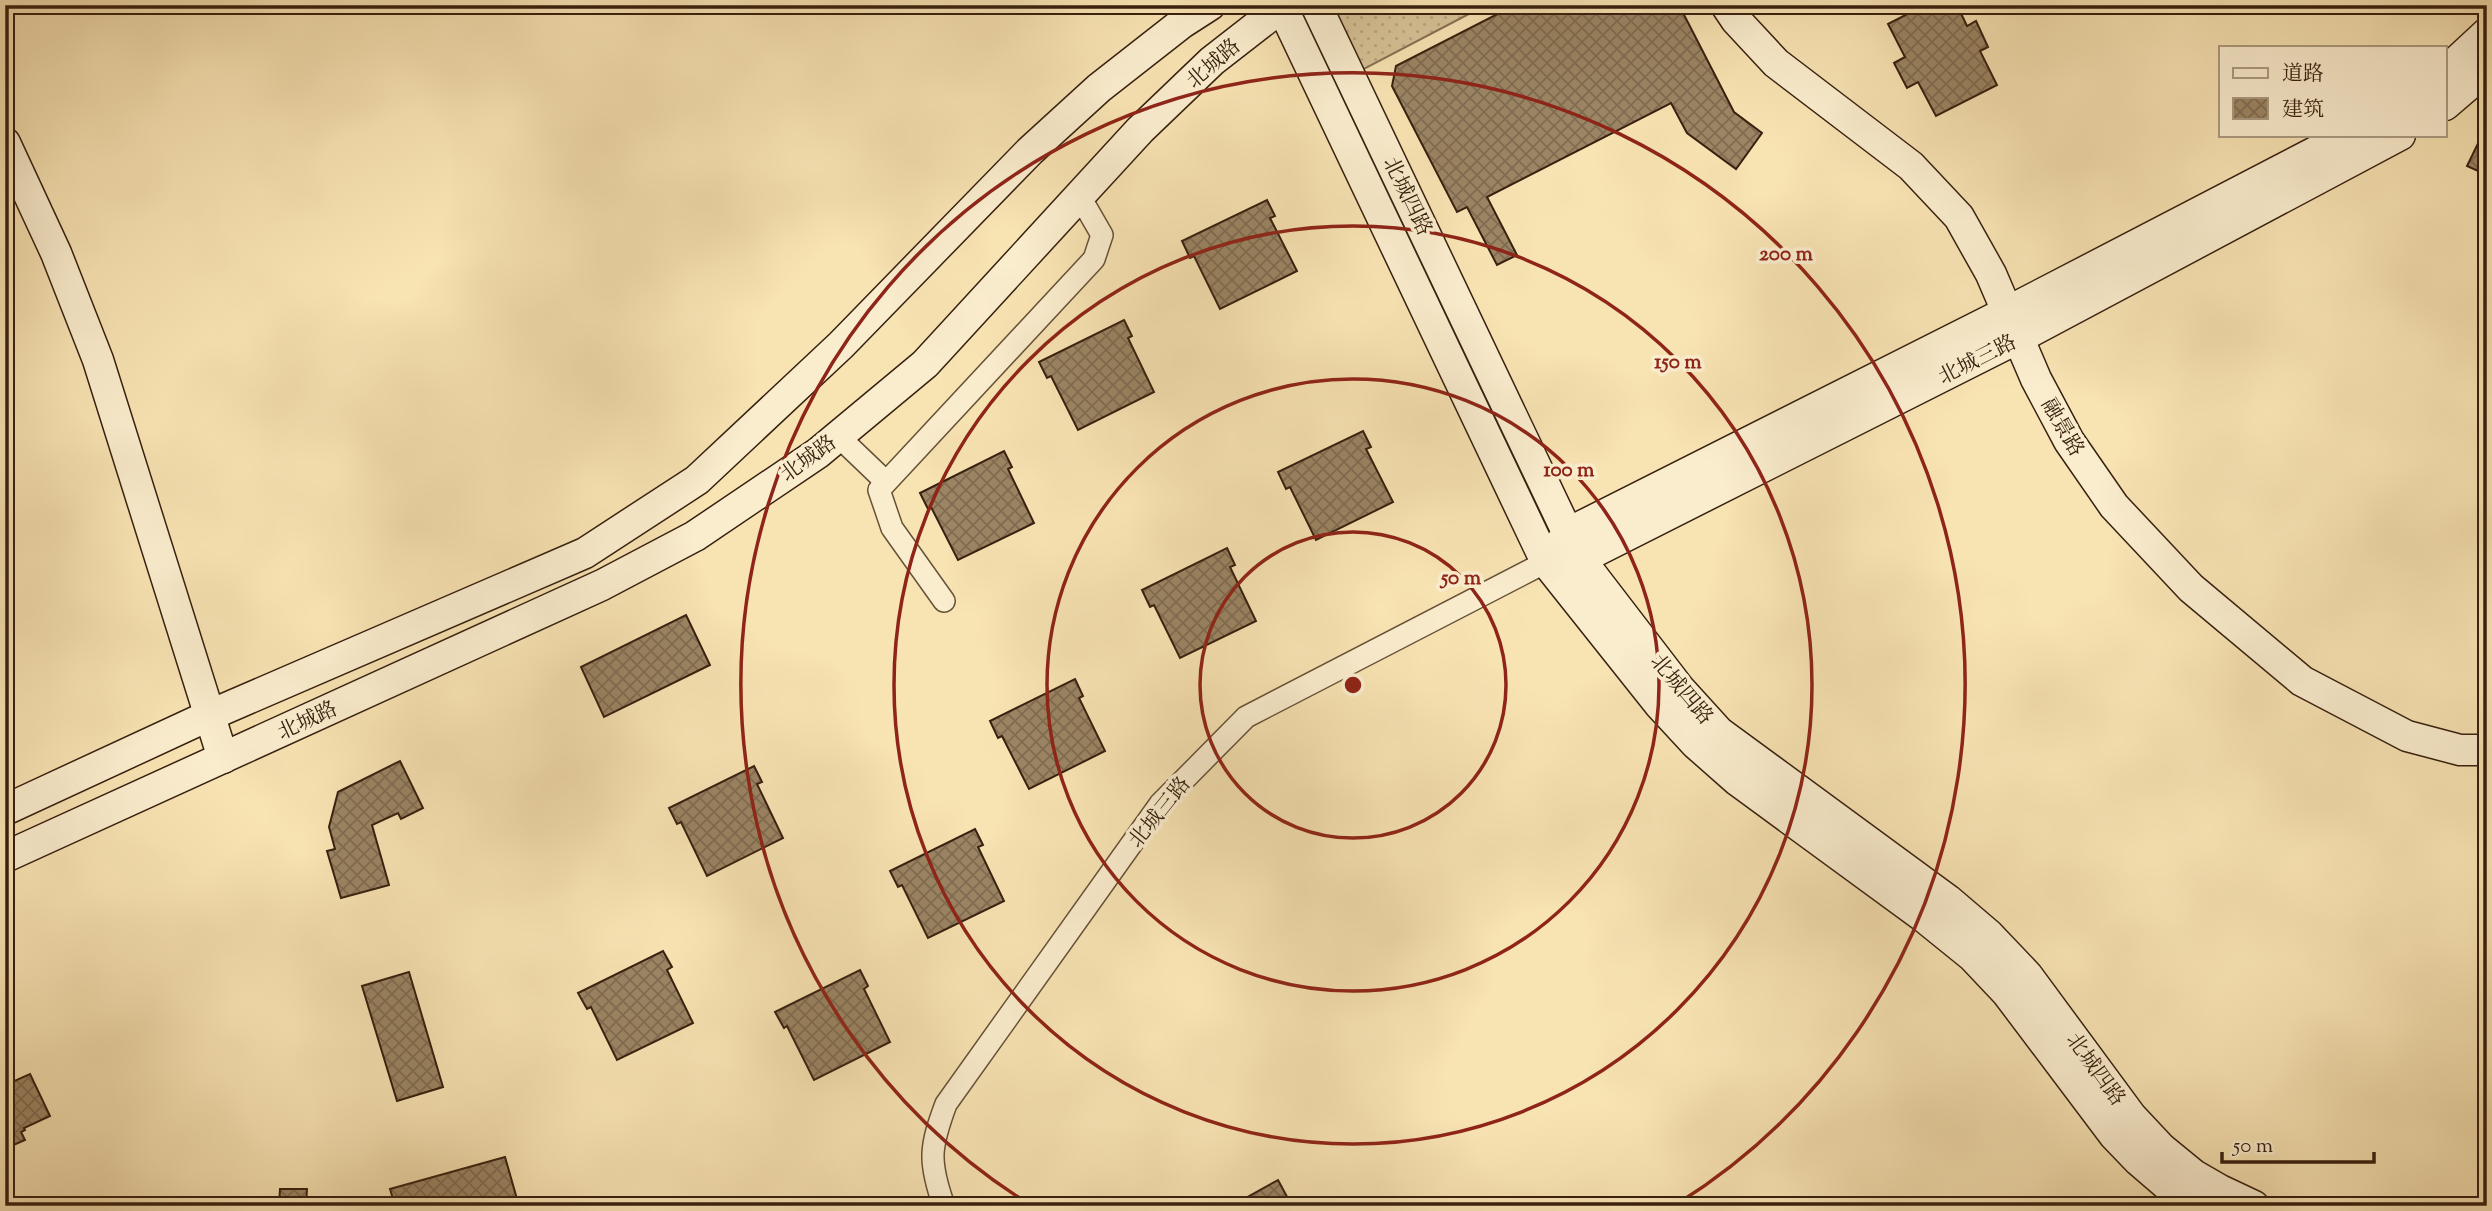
<svg xmlns="http://www.w3.org/2000/svg" width="2492" height="1211" viewBox="0 0 2492 1211" font-family="'Sorts Mill Goudy','Noto Serif SC',serif">
<style>
.park{fill:url(#park-dots);stroke:#877153;stroke-width:2}
.building{fill:url(#building-cross-hatch);stroke:#37200f;stroke-width:2}
.lines{fill:none;stroke-linecap:round;stroke-linejoin:round}
.street-casing{stroke:#675138;stroke-width:24}
.secondary-casing{stroke:#37200f;stroke-width:33}
.street{stroke:#faedce;stroke-width:21}
.secondary{stroke:#faedce;stroke-width:30}
.ring{fill:none;stroke:#8f2418;stroke-width:3.5}
.labels{text-anchor:middle;stroke-width:7;stroke-linejoin:round;paint-order:stroke}
.street-label{font-size:21px;fill:#37200f;stroke:#faedce}
.centre{fill:#8f2418;stroke:#faedce;stroke-width:3.5}
.ring-label{font-size:21px;text-anchor:middle;font-weight:bold;fill:#8f2418;stroke:#faedce;stroke-width:7;stroke-linejoin:round;paint-order:stroke}
</style>
<defs>
<pattern id="park-dots" width="8" height="8" patternUnits="userSpaceOnUse" patternTransform="scale(1.75)"><rect width="8" height="8" fill="#d7c297"/><path d="M2 2h.1M6 6h.1" fill="none" stroke="#b9a681" stroke-width="1.8" stroke-linecap="round"/></pattern>
<pattern id="building-cross-hatch" width="8" height="8" patternUnits="userSpaceOnUse" patternTransform="scale(1.75)"><rect width="8" height="8" fill="#9b8564"/><path d="M0 0l8 8M0 8l8-8" fill="none" stroke="#7f6c51"/></pattern>
</defs>
<rect width="100%" height="100%" fill="#f8e3b3"/>
<filter id="stains"><feTurbulence type="fractalNoise" baseFrequency=".00286" numOctaves="4"/><feColorMatrix values="0 0 0 0 .2 0 0 0 0 .09 0 0 0 0 .02 0 0 0 .5 -.17"/></filter>
<radialGradient id="worn" r=".72"><stop offset=".6" stop-color="#630" stop-opacity="0"/><stop offset="1" stop-color="#630" stop-opacity=".3"/></radialGradient>
<polygon class="park" points="1340,5 1486,5 1362,70 1335,19"/>
<g class="building">
<polygon points="1515,5 1679,5 1734,112 1762,133 1736,169 1687,133 1671,103 1487,197 1517,255 1497,265 1467,207 1457,212 1392,86 1396,66"/>
<polygon points="1925,5 1957,5 1967,26 1976,21 1988,47 1980,51 1997,85 1936,116 1918,82 1907,88 1894,63 1905,57 1888,24"/>
<polygon points="2487,125 2487,175 2467,166"/>
<polygon points="1267,200 1275,216 1270,218 1297,271 1220,309 1194,256 1190,258 1182,241"/>
<polygon points="1124,320 1132,336 1128,338 1154,392 1078,430 1051,376 1047,378 1039,362"/>
<polygon points="1363,431 1371,447 1366,449 1393,502 1316,540 1290,487 1286,489 1278,472"/>
<polygon points="1004,451 1012,467 1008,469 1034,523 958,560 931,507 928,509 920,493"/>
<polygon points="1227,548 1235,565 1230,567 1256,621 1180,658 1154,605 1150,607 1142,590"/>
<polygon points="686,615 710,665 604,717 581,667"/>
<polygon points="1075,679 1083,696 1079,698 1105,751 1029,789 1002,736 998,738 990,721"/>
<polygon points="400,761 423,808 401,819 398,813 372,825 389,885 341,898 327,851 335,849 329,827 338,792"/>
<polygon points="754,766 762,782 757,784 783,838 707,876 681,822 677,824 669,808"/>
<polygon points="975,829 983,845 978,847 1004,901 928,938 902,885 898,887 890,871"/>
<polygon points="663,951 672,967 667,970 693,1023 617,1060 591,1007 587,1009 578,993"/>
<polygon points="860,970 868,986 864,989 890,1042 814,1080 787,1026 784,1028 775,1012"/>
<polygon points="409,972 443,1087 397,1101 362,986"/>
<polygon points="30,1074 50,1116 24,1128 25,1130 21,1132 25,1140 9,1147 5,1138 5,1089 13,1086 12,1082"/>
<polygon points="505,1157 519,1206 395,1206 390,1189"/>
<polygon points="1278,1180 1292,1206 1231,1206"/>
<polygon points="280,1189 307,1189 306,1206 279,1206"/>
</g>
<g class="lines">
<g class="street-casing">
<g id="street">
<polyline points="838,436 885,481"/>
<polyline points="944,601 892,528 879,490 1094,259 1102,235 1079,195"/>
<path d="M944,1206C928,1161 930,1147 946,1104L1160,804L1246,717L1546,562"/>
</g>
</g>
<g class="secondary-casing">
<g id="secondary">
<polyline points="1281,5 1546,562 1659,704 1696,744 1738,781 1925,918 1972,956 2007,993 2114,1135 2139,1161 2175,1192 2196,1206"/>
<polyline points="1316,5 1580,559 1679,688 1719,732 1948,900 1989,935 2027,975 2131,1116 2161,1148 2194,1175 2220,1190 2254,1206"/>
<polyline points="1726,5 1736,20 1776,63 1911,166 1959,217 1991,274 2036,379 2069,441 2114,506 2191,588 2302,681 2407,736 2460,750 2487,750"/>
<polyline points="2445,72 2487,33"/>
<polyline points="2445,105 2487,69"/>
<polyline points="5,143 56,253 98,360 223,758"/>
<polyline points="1556,549 1568,533 2007,312 2348,135"/>
<polyline points="1561,561 1580,559 2026,334 2400,135"/>
<polyline points="5,810 208,716 585,553 697,480 841,345 1030,151 1099,88 1182,23 1210,5"/>
<polyline points="5,857 602,585 695,536 818,453 925,364 1140,130 1212,61 1284,5"/>
</g>
</g>
<use href="#street" class="street"/>
<use href="#secondary" class="secondary"/>
</g>
<g class="ring">
<circle cx="1353" cy="685" r="153"/>
<circle cx="1353" cy="685" r="306"/>
<circle cx="1353" cy="685" r="459"/>
<path d="M1029 1204A612 612 0 1 1 1677 1204"/>
</g>
<g class="labels">
<g class="street-label">
<text transform="translate(1213 63) rotate(-41)" y="7">北城路</text>
<text transform="translate(1408 196) rotate(64)" y="7">北城四路</text>
<text transform="translate(1977 359) rotate(-27)" y="7">北城三路</text>
<text transform="translate(2063 427) rotate(60)" y="7">融景路</text>
<text transform="translate(808 458) rotate(-36)" y="7">北城路</text>
<text transform="translate(1682 689) rotate(50)" y="7">北城四路</text>
<text transform="translate(307 720) rotate(-25)" y="7">北城路</text>
<text transform="translate(1159 812) rotate(-51)" y="7">北城三路</text>
<text transform="translate(2096 1069) rotate(54)" y="7">北城四路</text>
</g>
</g>
<circle cx="1353" cy="685" r="10" class="centre"/>
<g class="ring-label">
<text x="1786" y="260">200 m</text>
<text x="1678" y="368">150 m</text>
<text x="1569" y="476">100 m</text>
<text x="1461" y="584">50 m</text>
</g>
<rect width="2492" height="1211" fill="none" stroke="#f8e3b3" stroke-width="28"/>
<rect x="7" y="7" width="2478" height="1197" fill="none" stroke="#37200f" stroke-width="3.5"/>
<rect x="14" y="14" width="2464" height="1183" fill="none" stroke="#37200f" stroke-width="2"/>
<rect x="2219" y="46" width="228" height="91" fill="#faedce" stroke="#ac9b82" stroke-width="2"/>
<rect x="2233" y="68" width="35" height="10" fill="#faedce" stroke="#ac9b82" stroke-width="2"/>
<text x="2282" y="80" font-size="21" fill="#37200f">道路</text>
<rect x="2233" y="98" width="35" height="21" fill="url(#building-cross-hatch)" stroke="#ac9b82" stroke-width="2"/>
<text x="2282" y="116" font-size="21" fill="#37200f">建筑</text>
<path d="M2222 1152v10h152v-10" fill="none" stroke="#37200f" stroke-width="3.5"/>
<text x="2233" y="1152" font-size="21" fill="#37200f" stroke="#faedce" stroke-width="5" paint-order="stroke">50 m</text>
<rect width="100%" height="100%" filter="url(#stains)"/>
<rect width="100%" height="100%" fill="url(#worn)"/>
</svg>
